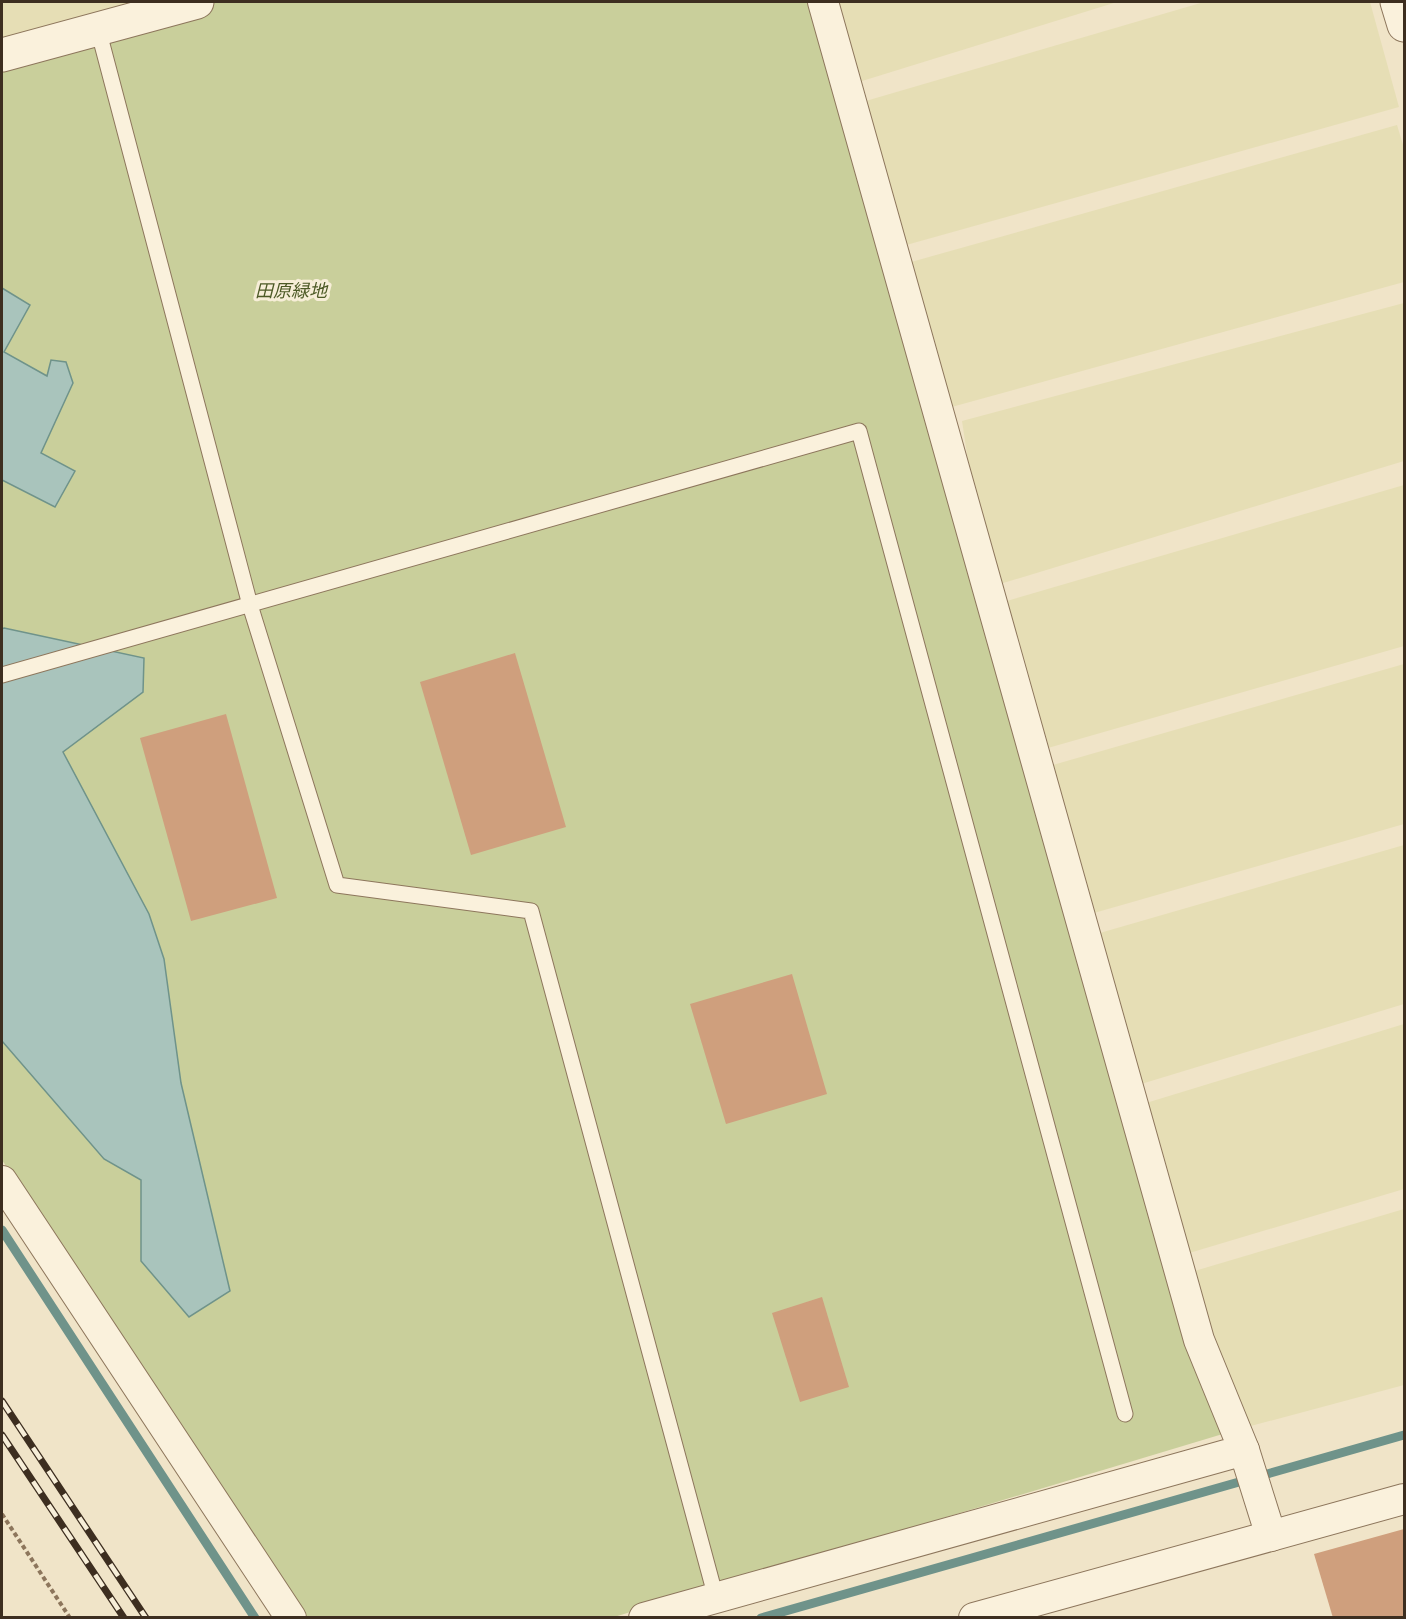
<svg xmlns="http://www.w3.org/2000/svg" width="1406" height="1619" viewBox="0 0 1406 1619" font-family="'Libre Baskerville','Noto Sans JP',serif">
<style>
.farmland{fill:#e6deb5}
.green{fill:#c9cf9b}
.water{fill:#a9c4bc;stroke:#6f938a;stroke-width:1.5}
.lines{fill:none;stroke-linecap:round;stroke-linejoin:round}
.stream{stroke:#6f938a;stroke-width:9}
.building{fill:#cf9f7d}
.service-casing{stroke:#8d765c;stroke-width:17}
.minor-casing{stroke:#8d765c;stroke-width:32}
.tertiary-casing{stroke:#8d765c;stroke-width:35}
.path{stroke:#8d765c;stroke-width:4;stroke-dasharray:4.5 3;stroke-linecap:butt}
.service{stroke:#faf1dc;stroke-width:15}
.minor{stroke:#faf1dc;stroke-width:30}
.tertiary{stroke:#faf1dc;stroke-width:33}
.rail-casing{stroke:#3d2e20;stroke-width:7}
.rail{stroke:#f7eed8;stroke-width:4.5;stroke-dasharray:14;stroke-linecap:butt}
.labels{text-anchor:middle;stroke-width:6;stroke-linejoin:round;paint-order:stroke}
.park-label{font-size:18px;font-style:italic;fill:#4d5a26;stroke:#f7eed8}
</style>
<rect width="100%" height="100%" fill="#f0e4c8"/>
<g class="farmland">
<polygon points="2,2 199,2 2,57"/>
<polygon points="834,2 1117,2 846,86"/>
<polygon points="1204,2 1370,2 1399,107 892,249 852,105"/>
<polygon points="1397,125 1404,148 1404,282 948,408 897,266"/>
<polygon points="1404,303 1404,461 987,588 962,421"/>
<polygon points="1404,485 1404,646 1034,752 993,605"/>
<polygon points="1404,664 1404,824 1080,917 1039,769"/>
<polygon points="1404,845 1404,1004 1128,1088 1086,937"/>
<polygon points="1404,1024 1404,1189 1176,1257 1133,1107"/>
<polygon points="1404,1209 1404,1385 1236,1430 1181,1275"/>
</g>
<polygon class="green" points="195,2 824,2 1236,1430 614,1617 303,1617 2,1160 2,55"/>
<g class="water">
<polygon points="2,288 30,305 4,352 47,376 51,360 66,362 73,383 41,453 75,471 55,507 2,480"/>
<polygon points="4,628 144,658 143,692 63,752 149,914 164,959 181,1083 230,1291 189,1317 141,1261 141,1180 104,1159 2,1041 2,629"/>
</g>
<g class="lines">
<g class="stream">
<polyline points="2,1230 255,1618"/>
<polyline points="761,1618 1404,1435"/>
</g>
</g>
<g class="building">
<polygon points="515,653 566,827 471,855 420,682"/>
<polygon points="226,714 277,898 191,921 140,738"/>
<polygon points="792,974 827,1094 726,1124 690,1004"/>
<polygon points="822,1297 849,1387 800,1402 772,1313"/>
<polygon points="1404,1529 1404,1618 1333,1618 1314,1554"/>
</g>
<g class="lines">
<g class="service-casing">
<g id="service">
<polyline points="98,29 250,605 337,885 531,911 716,1598"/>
<polyline points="2,675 859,431 1125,1414"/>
</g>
</g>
<g class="minor-casing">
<g id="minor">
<polyline points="2,1181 291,1618"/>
<polyline points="1244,1450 1271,1536"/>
<polyline points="644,1618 1244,1450 1199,1340 823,2"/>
<polyline points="974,1618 1404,1499"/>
</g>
</g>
<g class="tertiary-casing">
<g id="tertiary">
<polyline points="1397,2 1404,25"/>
<polyline points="2,55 197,2"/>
</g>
</g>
<polyline class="path" points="2,1514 70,1618"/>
<use href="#service" class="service"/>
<use href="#minor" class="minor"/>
<use href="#tertiary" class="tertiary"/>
<g class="rail-casing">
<g id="rail">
<polyline points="2,1401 146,1618"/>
<polyline points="2,1435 124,1618"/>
</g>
</g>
<use href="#rail" class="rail"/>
</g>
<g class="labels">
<g class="park-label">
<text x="291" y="297">田原緑地</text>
</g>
</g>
<rect width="1406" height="1619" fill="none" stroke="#3d2e20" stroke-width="6"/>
</svg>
